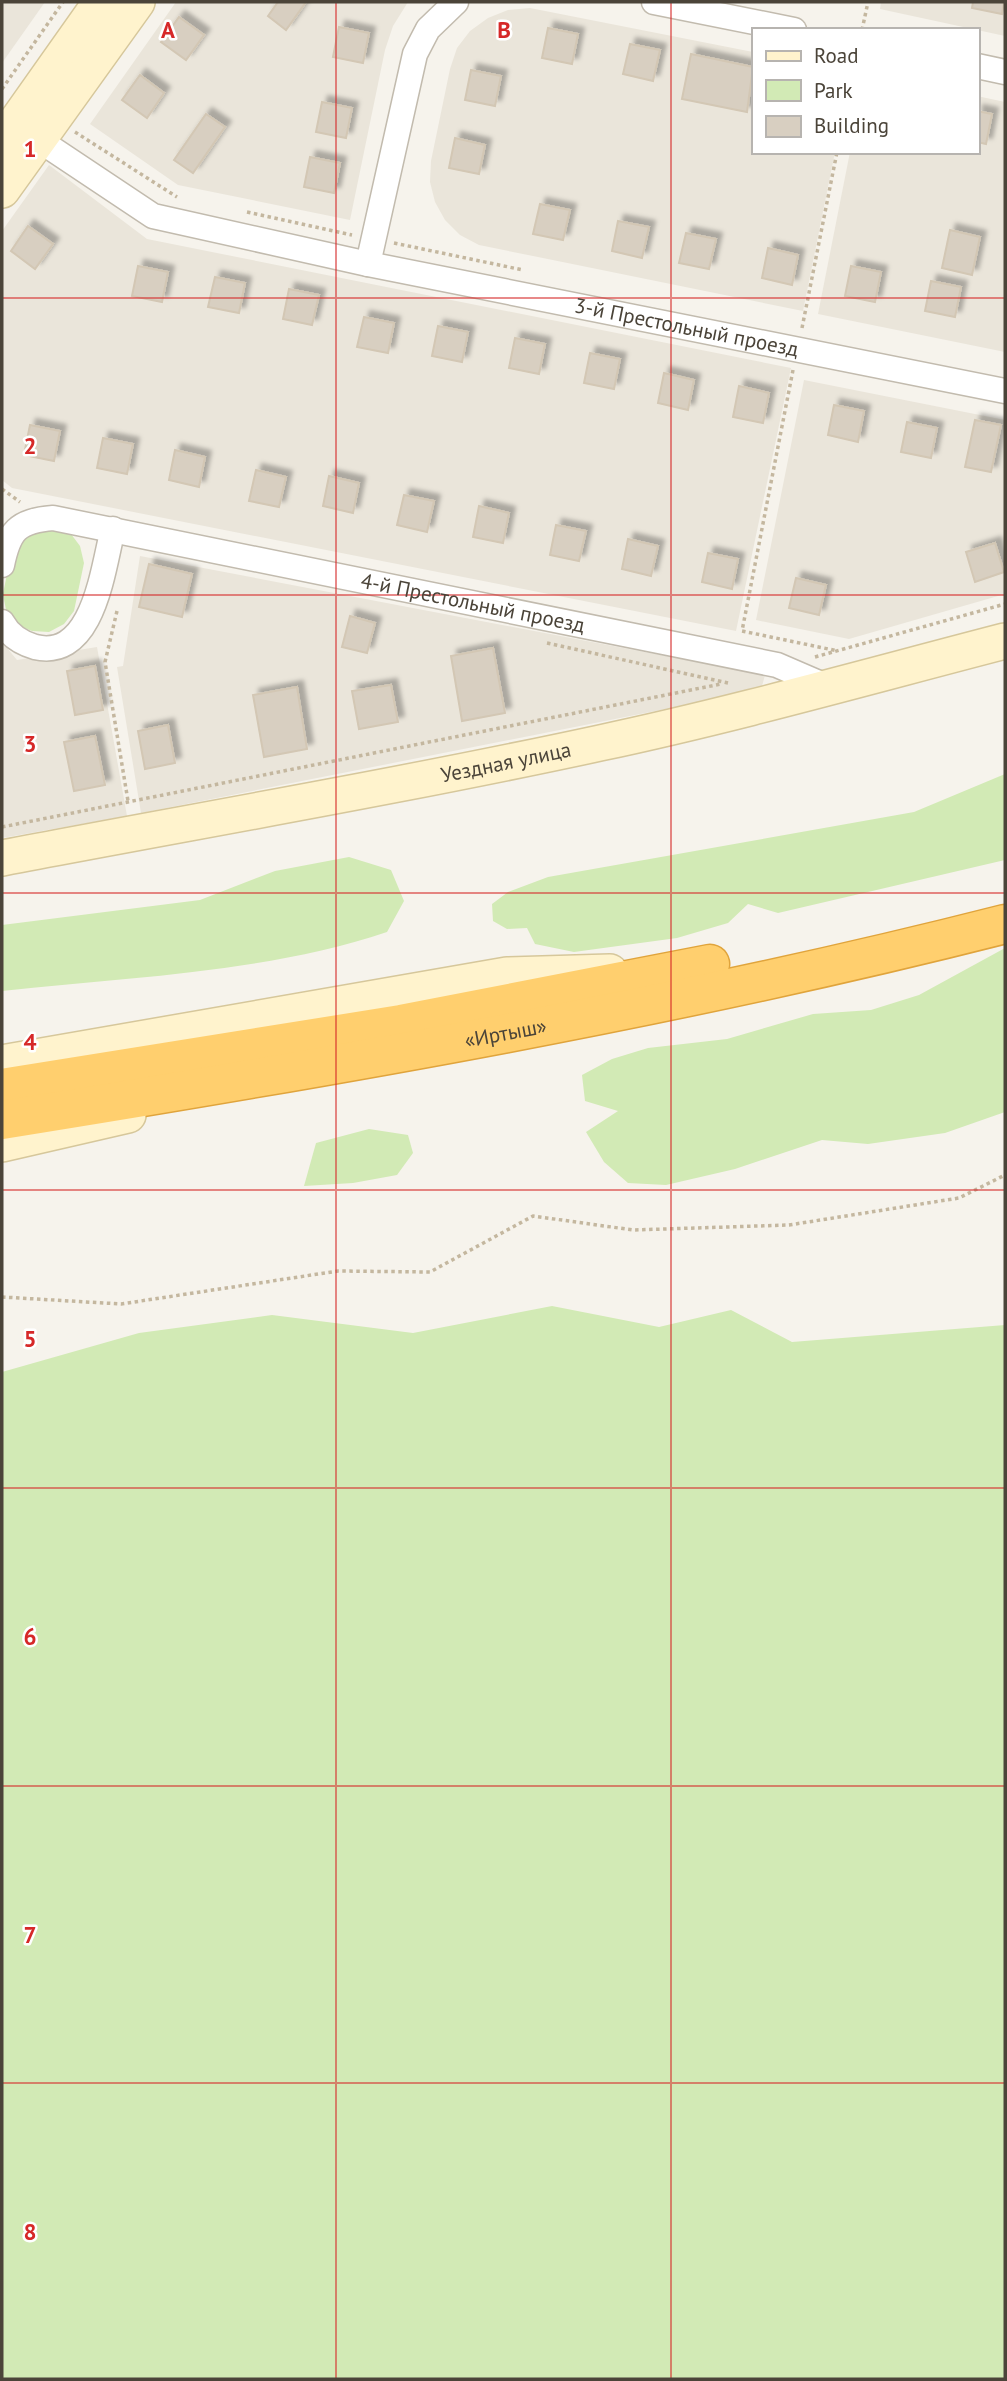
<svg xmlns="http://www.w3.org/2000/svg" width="1007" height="2381" viewBox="0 0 1007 2381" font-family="'PT Sans',sans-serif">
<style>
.residential{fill:#eae5da}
.green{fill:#d2eab5}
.building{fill:#d8cfc1;stroke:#d3c7b4;stroke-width:2;filter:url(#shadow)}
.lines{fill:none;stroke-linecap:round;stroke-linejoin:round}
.street-casing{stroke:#c2bbae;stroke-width:27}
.secondary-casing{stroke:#d6c79b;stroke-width:38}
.highway-casing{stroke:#e0a43c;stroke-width:41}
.path{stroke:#c4b79f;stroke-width:3.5;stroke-dasharray:3.5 3.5;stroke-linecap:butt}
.street{stroke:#fff;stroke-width:24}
.secondary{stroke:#fff3cd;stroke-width:35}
.highway{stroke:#ffcf6e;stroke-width:38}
.grid{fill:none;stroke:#d62828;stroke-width:2;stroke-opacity:0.55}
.labels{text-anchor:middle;stroke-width:5;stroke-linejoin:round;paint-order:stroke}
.street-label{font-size:21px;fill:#4b4439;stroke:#fff}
.grid-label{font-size:23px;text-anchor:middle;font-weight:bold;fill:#d62828;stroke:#fff;stroke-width:5;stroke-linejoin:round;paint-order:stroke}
</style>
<defs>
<filter id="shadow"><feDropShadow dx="6" dy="-6" stdDeviation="2" flood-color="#0004"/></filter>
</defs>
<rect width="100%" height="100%" fill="#f6f3ec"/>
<g class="residential">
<polygon points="2,2 45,2 2,63"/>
<polygon points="176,2 408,2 393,26 385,50 350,220 178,185 90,124"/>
<polygon points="881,2 1005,2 1005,36 880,9"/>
<polygon points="530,8 753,52 753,152 835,152 803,311 479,245 460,235 445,220 435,202 430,182 431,161 450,69 457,48 470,31 488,18 508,10"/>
<polygon points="977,96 1005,102 1005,352 818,314 850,152 977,152"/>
<polygon points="49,165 147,239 791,368 736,631 12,488 2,480 2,231"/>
<polygon points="804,380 1005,420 1005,594 849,639 756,620"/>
<polygon points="140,556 765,675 761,690 141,813 117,667 123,666"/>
<polygon points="2,642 17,660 97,647 127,816 2,838"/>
</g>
<g class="green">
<polygon points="36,527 71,534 80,546 84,563 74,611 64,624 49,632 32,631 15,624 6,610 3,594 12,549"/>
<polygon points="1005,774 1005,860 778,913 748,904 728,923 677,938 574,952 535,944 527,928 507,929 493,921 492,904 508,892 548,877 914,812"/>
<path d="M349,857L391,870L404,901L387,932C265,973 129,977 2,991V925L200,900L275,871Z"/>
<polygon points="1005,948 1005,1112 945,1133 868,1144 822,1140 735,1169 666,1185 628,1183 604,1162 586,1132 618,1111 585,1101 582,1075 612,1059 648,1048 727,1039 813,1014 871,1010 919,995"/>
<polygon points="369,1129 408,1135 413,1153 397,1175 353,1183 304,1186 316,1143"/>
<polygon points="552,1306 659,1327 731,1310 792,1342 1005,1325 1005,2379 2,2379 2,1372 139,1333 272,1315 413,1333"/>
</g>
<g class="building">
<polygon points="278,2 306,2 286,30 268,16"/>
<polygon points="973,2 1004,2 1002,14 972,8"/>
<polygon points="179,17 204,35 186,60 161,42"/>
<polygon points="339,27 369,33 363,63 333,57"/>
<polygon points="548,28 578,34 572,64 542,58"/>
<polygon points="630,44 660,50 653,81 623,74"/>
<polygon points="691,54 753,67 747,112 682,99"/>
<polygon points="471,70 501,76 495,106 465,100"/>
<polygon points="140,75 164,93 147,118 122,100"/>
<polygon points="322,102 352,108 346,138 316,132"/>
<polygon points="977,111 992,114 986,144 977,142"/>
<polygon points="206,114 225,127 193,173 174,160"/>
<polygon points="455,138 485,145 479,174 449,168"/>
<polygon points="310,157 340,163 334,193 304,187"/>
<polygon points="540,204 570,210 563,240 533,234"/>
<polygon points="618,221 649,227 642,258 612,251"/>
<polygon points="28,226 53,244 35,269 11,251"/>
<polygon points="950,230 980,237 972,275 942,268"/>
<polygon points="686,233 716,239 709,269 679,263"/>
<polygon points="768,248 798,255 792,285 762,278"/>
<polygon points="138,266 168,272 162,302 132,296"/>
<polygon points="851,266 881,272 875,302 845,296"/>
<polygon points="215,277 245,283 239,313 208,307"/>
<polygon points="931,281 961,287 955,317 925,311"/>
<polygon points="289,289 319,295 312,325 283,319"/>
<polygon points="364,317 394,323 388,353 357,347"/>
<polygon points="438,326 468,332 462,362 432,356"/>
<polygon points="515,338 545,344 539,374 509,368"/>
<polygon points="590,353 620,359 614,389 584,383"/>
<polygon points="664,373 694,380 688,410 658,403"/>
<polygon points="739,386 769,393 763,423 733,417"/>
<polygon points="834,405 864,411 858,442 828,435"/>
<polygon points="975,420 1001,425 991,472 965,467"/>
<polygon points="907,422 937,428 931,458 901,452"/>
<polygon points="30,425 60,431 54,461 24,455"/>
<polygon points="103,438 133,444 127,474 97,468"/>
<polygon points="175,450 205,457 199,487 169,480"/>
<polygon points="256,470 286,477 279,507 249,501"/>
<polygon points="329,476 359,483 353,513 323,506"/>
<polygon points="404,495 434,501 427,532 397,525"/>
<polygon points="479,506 509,513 503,543 473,537"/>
<polygon points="556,525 586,531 579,561 550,555"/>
<polygon points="628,539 658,546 651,576 622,569"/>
<polygon points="995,543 1004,572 975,582 966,552"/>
<polygon points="708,553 738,559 732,589 702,582"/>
<polygon points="149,564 192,574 182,617 139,607"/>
<polygon points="796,578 826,585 819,615 789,608"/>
<polygon points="350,616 375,623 367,653 342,647"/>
<polygon points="493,648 505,713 462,721 451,656"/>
<polygon points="95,666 103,710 75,715 67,671"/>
<polygon points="391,685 398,722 359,729 352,691"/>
<polygon points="297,687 307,749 264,757 253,695"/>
<polygon points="168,725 175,763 145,769 138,731"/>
<polygon points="95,736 105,785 74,791 64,742"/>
</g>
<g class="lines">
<g class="street-casing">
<g id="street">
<polyline points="654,2 794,30"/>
<polyline points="977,66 1005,72"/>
<path id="s1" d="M39,140L153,216L368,264L1005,391"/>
<polyline points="368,264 415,54 428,29 456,2"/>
<path id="s2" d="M2,565C9,531 17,521 53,518L777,665L828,687"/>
<path d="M2,622C9,635 21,643 35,647C94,661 103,567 113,529"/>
</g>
</g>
<g class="secondary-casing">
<g id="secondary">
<polyline points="2,142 101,2"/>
<polyline points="2,190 137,2"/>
<path id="s3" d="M2,858C201,820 401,786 600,743C736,714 870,676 1005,641"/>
<polyline points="2,1063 507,975 610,972"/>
<polyline points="2,1144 128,1115"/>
</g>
</g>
<g class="highway-casing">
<g id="highway">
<polyline points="2,1088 401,1024 710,964"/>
<path id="s4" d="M2,1120C338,1066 675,1008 1005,924"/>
</g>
</g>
<g class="path">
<polyline points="862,30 868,2"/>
<polyline points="2,89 63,2"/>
<polyline points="75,132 177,197"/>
<polyline points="247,212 352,235"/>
<polyline points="394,243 523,270"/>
<polyline points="802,328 837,152"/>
<polyline points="793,370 742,631 838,651"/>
<polyline points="2,489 20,502"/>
<polyline points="117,611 105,662 128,801"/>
<polyline points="547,643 728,683"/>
<polyline points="815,657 1005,604"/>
<polyline points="2,827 721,684"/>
<polyline points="2,1297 121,1304 338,1271 430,1272 533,1216 633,1230 789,1225 959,1198 1005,1175"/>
</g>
<use href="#street" class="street"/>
<use href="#secondary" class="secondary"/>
<use href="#highway" class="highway"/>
</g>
<path class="grid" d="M336,2V2379M671,2V2379M2,298H1005M2,595H1005M2,893H1005M2,1190H1005M2,1488H1005M2,1786H1005M2,2083H1005"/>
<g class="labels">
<g class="street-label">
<text dy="7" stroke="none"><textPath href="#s1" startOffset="682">3-й Престольный проезд</textPath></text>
<text dy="7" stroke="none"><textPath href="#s2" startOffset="506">4-й Престольный проезд</textPath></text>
<text dy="7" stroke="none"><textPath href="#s3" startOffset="513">Уездная улица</textPath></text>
<text dy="7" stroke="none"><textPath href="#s4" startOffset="511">«Иртыш»</textPath></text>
</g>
</g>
<g class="grid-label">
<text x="168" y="38">A</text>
<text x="504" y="38">B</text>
<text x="30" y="157">1</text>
<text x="30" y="454">2</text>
<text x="30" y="752">3</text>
<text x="30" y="1050">4</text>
<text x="30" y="1347">5</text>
<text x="30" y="1645">6</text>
<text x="30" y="1943">7</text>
<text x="30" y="2240">8</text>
</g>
<rect width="1007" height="2381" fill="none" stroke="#4b4439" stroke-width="7"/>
<rect x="752" y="28" width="228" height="126" fill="#ffffff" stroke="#b7b4b0" stroke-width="2"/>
<rect x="766" y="51" width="35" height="10" fill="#fff3cd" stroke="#b7b4b0" stroke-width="2"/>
<text x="814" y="63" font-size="21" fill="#4b4439">Road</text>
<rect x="766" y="80" width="35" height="21" fill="#d2eab5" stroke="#b7b4b0" stroke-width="2"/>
<text x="814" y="98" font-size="21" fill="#4b4439">Park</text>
<rect x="766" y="116" width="35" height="21" fill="#d8cfc1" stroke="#b7b4b0" stroke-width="2"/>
<text x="814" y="133" font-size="21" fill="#4b4439">Building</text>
</svg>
